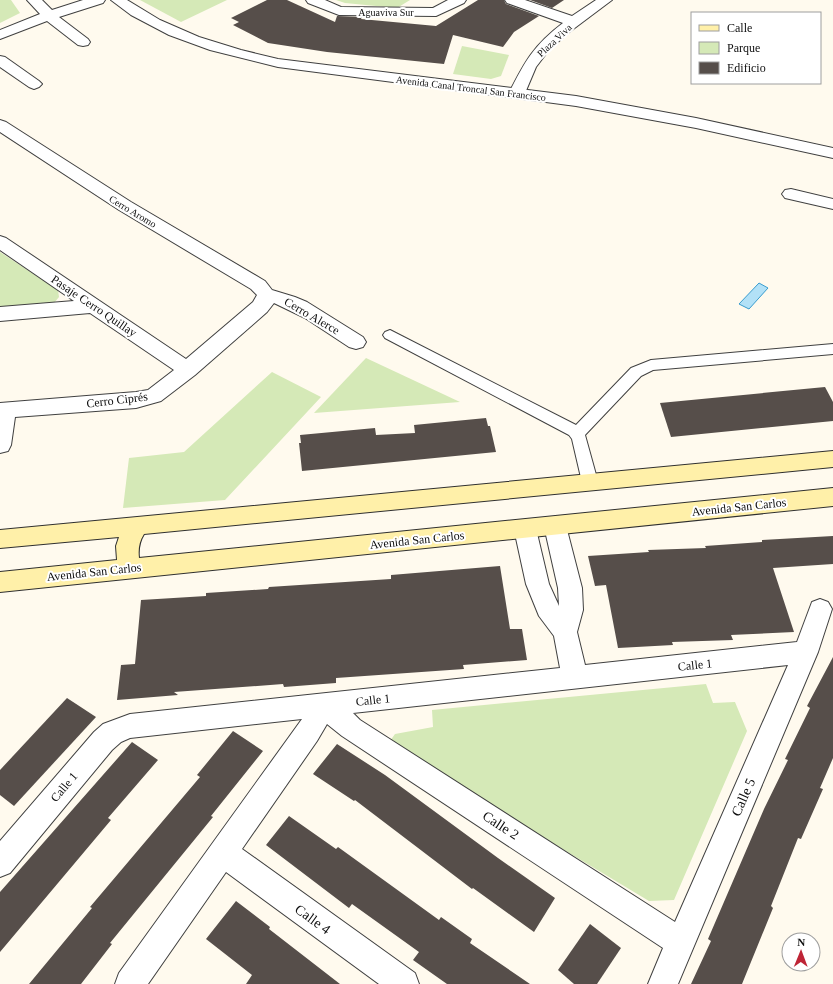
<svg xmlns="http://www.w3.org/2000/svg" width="833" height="984" viewBox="0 0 833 984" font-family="'Times New Roman',serif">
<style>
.green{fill:#d5e9b7}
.water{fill:#b2e1f7;stroke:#389cce}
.building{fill:#564e4a}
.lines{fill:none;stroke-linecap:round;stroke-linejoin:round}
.service-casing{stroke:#404040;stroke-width:2}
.minor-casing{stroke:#404040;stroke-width:2}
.tertiary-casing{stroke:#404040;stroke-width:2}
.secondary-casing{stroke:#2f2f2f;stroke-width:2}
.service{fill:#fff;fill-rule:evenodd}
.minor{fill:#fff;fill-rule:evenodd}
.tertiary{fill:#fff;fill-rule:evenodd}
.secondary{fill:#fff0a9;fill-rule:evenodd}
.labels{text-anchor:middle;stroke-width:4;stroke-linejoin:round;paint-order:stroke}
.far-street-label{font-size:10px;fill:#0d0d0d;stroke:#fff}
.street-label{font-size:12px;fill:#0d0d0d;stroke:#fff}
.near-street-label{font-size:14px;fill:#0d0d0d;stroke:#fff}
</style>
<rect width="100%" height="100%" fill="#fffaee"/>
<g class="green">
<polygon points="0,0 11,0 20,13 0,23"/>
<polygon points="140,0 227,0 181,22"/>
<polygon points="336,0 410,0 397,8 345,3"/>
<polygon points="462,46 509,55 501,76 491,79 453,74"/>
<polygon points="0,252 58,290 59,297 54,303 0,309"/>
<polygon points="366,358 460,402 314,413"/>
<polygon points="272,372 321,397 225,500 123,508 129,458 184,452"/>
<polygon points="706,684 713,703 735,702 747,731 674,900 649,901 388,744 395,734 433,727 432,710"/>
</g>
<polygon class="water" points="759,283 768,288 749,309 739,304"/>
<g class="building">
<polygon points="267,0 287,0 335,22 337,16 362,17 361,19 436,26 478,0 504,0 506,4 539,16 514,32 503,47 453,35 444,64 327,52 268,43 233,25 239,22 231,18"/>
<polygon points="530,0 564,0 552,8"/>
<polygon points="825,387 833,402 833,421 671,437 660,403"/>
<polygon points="486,418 488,426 490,426 496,452 302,471 299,443 301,443 300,435 375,428 376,435 415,433 414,425"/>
<polygon points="833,536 833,564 773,568 794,632 731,635 733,640 672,642 673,645 618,648 606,585 595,586 588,556 649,552 648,550 706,548 705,546 762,542 762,540"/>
<polygon points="500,566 510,629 522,629 527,660 463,665 464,669 336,678 336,683 284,687 283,684 174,692 178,695 117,700 121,665 135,664 141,600 206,596 206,593 268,589 269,587 391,579 391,575"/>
<polygon points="833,657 833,758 820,788 823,789 801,839 798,838 771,906 773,908 742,984 691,984 711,941 708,939 764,809 788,760 785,759 810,708 807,706"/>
<polygon points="67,698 96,717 14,806 0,795 0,770"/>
<polygon points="233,731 263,751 211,816 213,817 110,943 112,944 81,984 29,984 92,908 90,907 200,777 197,775"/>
<polygon points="132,742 158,760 108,818 111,820 0,952 0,892"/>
<polygon points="337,744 385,775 498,858 555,898 534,932 473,888 472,889 355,800 354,801 313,774"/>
<polygon points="289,816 336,849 338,847 439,920 441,917 472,939 470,943 530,984 447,984 413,960 419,952 352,904 349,908 266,845"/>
<polygon points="236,901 270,927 269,929 340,984 246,984 252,975 206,939"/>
<polygon points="590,924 621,948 597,984 574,984 558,970"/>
</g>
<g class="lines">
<g class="service-casing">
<polygon id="service" points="390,330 576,425 631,368 651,360 833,344 833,354 653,370 641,376 585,435 598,482 596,486 590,488 584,486 582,482 572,439 569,435 385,338 383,335 385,332"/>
</g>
<g class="minor-casing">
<g id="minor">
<polygon points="27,0 42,0 52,10 83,0 105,0 103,3 59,17 88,39 90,42 88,45 83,46 78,45 47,21 0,39 0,30 40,14"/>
<polygon points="306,0 325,0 341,7 433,8 448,0 466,0 464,3 436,16 339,15 308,3"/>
<path d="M505,0H525L572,16L596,0H612L568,33L549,50L536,67L525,93L522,96L517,98L512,96L509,93C525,61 534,45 563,23L507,3Z"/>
<polygon points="0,56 5,57 39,81 42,84 39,87 34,89 29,87 0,67"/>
<polygon points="0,120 6,122 131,202 265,281 272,290 295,297 307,302 363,337 366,342 363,347 356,349 349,347 305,318 274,303 267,312 195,375 161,401 136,408 15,417 11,445 8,451 0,453 0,403 136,392 148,390 174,370 90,313 0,321 0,307 74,301 0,250 0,236 6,238 186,359 253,302 257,295 251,289 119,210 0,132"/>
<polygon points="791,189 833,199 833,209 785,198 782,194 785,190"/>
<path d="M555,517L563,520L566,526L582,588L583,610L577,632L585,665L797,642L812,602L820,599L828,602L832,609L818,652L678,984H648L663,948L342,736L327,724L317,741L242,849L415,973L419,984H379L226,872L148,984H115L119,973L302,719L130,738L121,742L112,750L10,873L0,877V841L94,732L103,724L130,714L560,668L554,636L539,616L526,584L514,529L517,523L525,520L533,523L536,529L549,584L559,606L558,588L544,526L547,520ZM788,665L675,922L360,720L353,713Z"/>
</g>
</g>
<g class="tertiary-casing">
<polygon id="tertiary" points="111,0 127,0 160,20 199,37 241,50 278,59 576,96 696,118 833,148 833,158 696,128 576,106 278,67 210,50 169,35 131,15"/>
</g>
<g class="secondary-casing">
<path id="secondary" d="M833,451V467L144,534C139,542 138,549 139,558L833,488V506L0,592V572L117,560L116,546L119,537L0,548V530Z"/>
</g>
<use href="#service" class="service"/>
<use href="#minor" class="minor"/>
<use href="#tertiary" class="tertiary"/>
<use href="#secondary" class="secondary"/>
</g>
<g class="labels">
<g class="far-street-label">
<text x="386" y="16">Aguaviva Sur</text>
<text transform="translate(554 40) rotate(-43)" y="4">Plaza Viva</text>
<text transform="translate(471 88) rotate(7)" y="4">Avenida Canal Troncal San Francisco</text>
<text transform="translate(133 211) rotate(31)" y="4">Cerro Aromo</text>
</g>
<g class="street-label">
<text transform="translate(94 306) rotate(34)" y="4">Pasaje Cerro Quillay</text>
<text transform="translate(312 316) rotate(30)" y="4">Cerro Alerce</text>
<text transform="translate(117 400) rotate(-7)" y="4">Cerro Ciprés</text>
<text transform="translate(739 507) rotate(-6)" y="4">Avenida San Carlos</text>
<text transform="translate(417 540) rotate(-6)" y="4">Avenida San Carlos</text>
<text transform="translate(94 572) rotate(-6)" y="4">Avenida San Carlos</text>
<text transform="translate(695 665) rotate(-6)" y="4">Calle 1</text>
<text transform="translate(373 700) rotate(-6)" y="4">Calle 1</text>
<text transform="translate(64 787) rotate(-50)" y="4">Calle 1</text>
</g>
<g class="near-street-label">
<text transform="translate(743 797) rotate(-66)" y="5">Calle 5</text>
<text transform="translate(501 825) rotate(33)" y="5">Calle 2</text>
<text transform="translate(313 919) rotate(36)" y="5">Calle 4</text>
</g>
</g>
<rect x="691" y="12" width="130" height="72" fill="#ffffff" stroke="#9e9e9e"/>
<rect x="699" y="25" width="20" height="6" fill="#fff0a9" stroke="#9e9e9e"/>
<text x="727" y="32" font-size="12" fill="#0d0d0d">Calle</text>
<rect x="699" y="42" width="20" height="12" fill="#d5e9b7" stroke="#9e9e9e"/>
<text x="727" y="52" font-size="12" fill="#0d0d0d">Parque</text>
<rect x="699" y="62" width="20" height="12" fill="#564e4a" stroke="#9e9e9e"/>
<text x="727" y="72" font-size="12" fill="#0d0d0d">Edificio</text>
<g transform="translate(801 952) rotate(1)"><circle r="19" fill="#ffffff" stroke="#9e9e9e"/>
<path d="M0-3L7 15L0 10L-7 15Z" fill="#be2436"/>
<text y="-6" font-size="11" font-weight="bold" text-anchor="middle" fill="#0d0d0d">N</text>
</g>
</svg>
